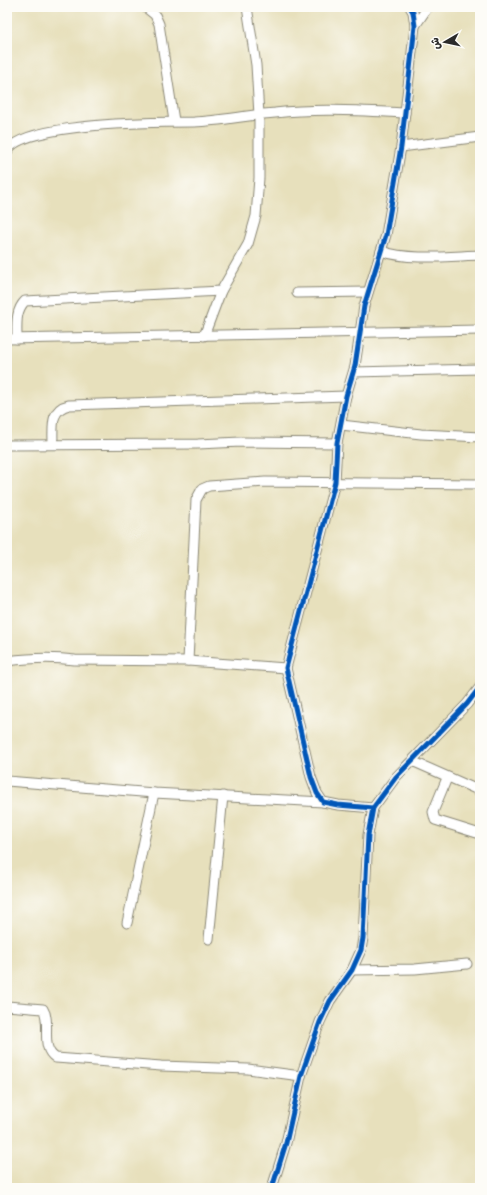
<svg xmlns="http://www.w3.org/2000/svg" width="487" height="1195" viewBox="0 0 487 1195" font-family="Itim,'Playpen Sans Arabic',sans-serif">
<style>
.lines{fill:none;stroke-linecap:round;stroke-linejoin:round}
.minor-casing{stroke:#898674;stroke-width:11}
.minor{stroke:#fff;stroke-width:9}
.cycleway-casing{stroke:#fdfcf7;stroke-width:8}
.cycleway{stroke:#0057b8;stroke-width:5}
</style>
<rect width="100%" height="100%" fill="#fdfcf7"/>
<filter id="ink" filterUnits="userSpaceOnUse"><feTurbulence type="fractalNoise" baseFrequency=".025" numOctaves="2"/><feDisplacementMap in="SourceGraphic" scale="8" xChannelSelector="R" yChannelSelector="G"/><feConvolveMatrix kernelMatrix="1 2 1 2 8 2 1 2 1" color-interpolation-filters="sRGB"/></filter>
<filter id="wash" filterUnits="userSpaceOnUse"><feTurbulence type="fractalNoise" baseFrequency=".012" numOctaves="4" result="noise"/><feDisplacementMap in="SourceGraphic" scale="16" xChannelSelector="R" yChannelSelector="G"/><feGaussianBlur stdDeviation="0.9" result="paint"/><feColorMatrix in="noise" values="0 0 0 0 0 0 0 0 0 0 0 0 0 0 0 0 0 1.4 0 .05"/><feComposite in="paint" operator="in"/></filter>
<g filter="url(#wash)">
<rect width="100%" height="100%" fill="#e7e0bc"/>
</g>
<g filter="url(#ink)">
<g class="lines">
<g class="minor-casing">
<g id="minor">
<polyline points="145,7 155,15 159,24 174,121"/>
<polyline points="415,26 428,7"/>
<polyline points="401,147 480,137"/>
<path d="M7,152C18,122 163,122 194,122C221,121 248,115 275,113C318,108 362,111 405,113"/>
<path d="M381,251C409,261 450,256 480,255"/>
<polyline points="297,293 368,292"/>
<polyline points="204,336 221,291 248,244 256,216 259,178 259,115 256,65 247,7"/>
<polyline points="7,339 480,330"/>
<path d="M17,339C17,325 15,311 25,301L221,291"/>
<polyline points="354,372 480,369"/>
<polyline points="341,425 421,434 480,437"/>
<path d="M53,444C53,427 50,409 69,405L346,396"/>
<polyline points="7,445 198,444 241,442 337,443"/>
<path d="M7,661C30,658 52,657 75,660L188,661L286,668"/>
<polyline points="188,661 196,500 202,489 209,486 265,482 480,484"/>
<polyline points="412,761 480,791"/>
<polyline points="447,778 433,812 435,820 480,834"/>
<polyline points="7,781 154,793 323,802"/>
<polyline points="373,808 338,805 323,802 317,793 311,777 286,668 335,482 337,443 346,396 355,366 364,306 386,235 401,147 415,26 413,12 410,7"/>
<polyline points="127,923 154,793"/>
<polyline points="209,939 223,796"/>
<polyline points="352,970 415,969 467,964"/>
<path d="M7,1006L43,1009C52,1023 39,1048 56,1058L161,1066L248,1069L301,1076"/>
<polyline points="272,1188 286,1143 301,1076 320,1022 330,1001 352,970 361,950 363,938 368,835 373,808 396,777 467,704 480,687"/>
</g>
</g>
<use href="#minor" class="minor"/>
<g class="cycleway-casing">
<g id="cycleway">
<polyline points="373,808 338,805 323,802 317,793 311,777 286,668 335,482 337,443 346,396 355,366 364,306 386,235 401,147 415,26 413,12 410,7"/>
<polyline points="272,1188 286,1143 301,1076 320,1022 330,1001 352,970 361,950 363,938 368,835 373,808 396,777 467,704 480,687"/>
</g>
</g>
<use href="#cycleway" class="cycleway"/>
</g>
</g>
<rect width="487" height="1195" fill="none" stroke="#fdfcf7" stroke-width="24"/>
<g transform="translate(445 42) rotate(261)" stroke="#fdfcf7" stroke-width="3" paint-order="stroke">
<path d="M0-3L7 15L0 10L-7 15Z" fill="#2b2b2b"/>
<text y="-6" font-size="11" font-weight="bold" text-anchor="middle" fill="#2b2b2b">ش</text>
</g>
</svg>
